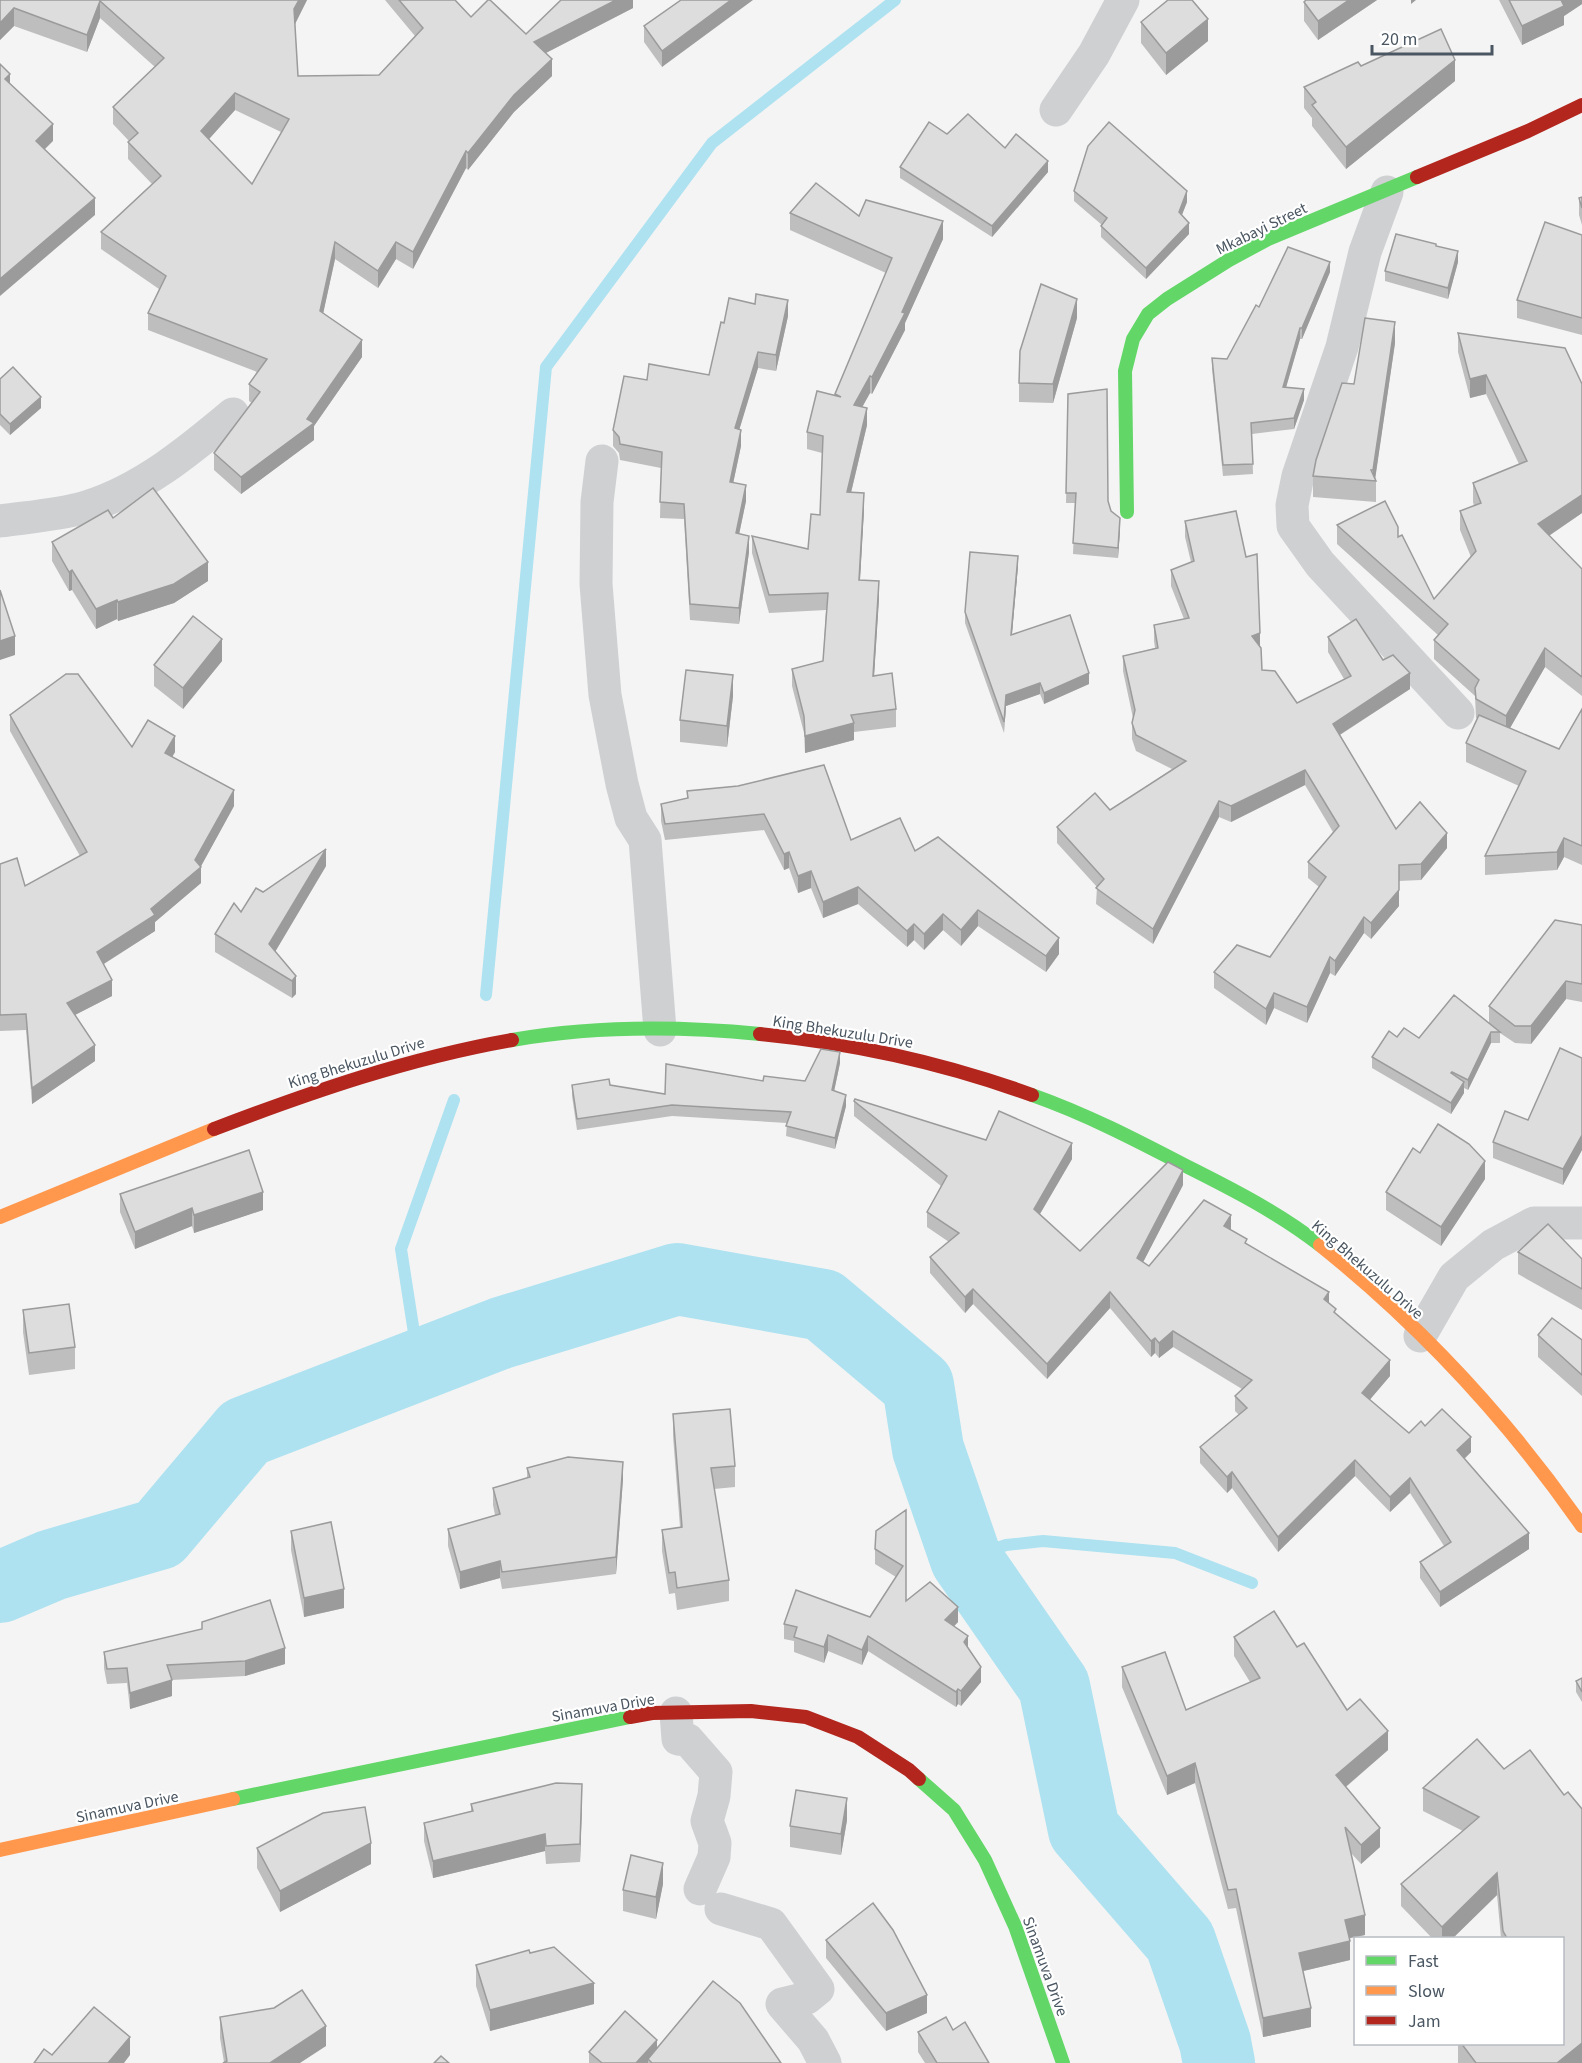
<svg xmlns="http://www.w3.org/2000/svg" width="1582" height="2063" viewBox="0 0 1582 2063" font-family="'Source Sans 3',sans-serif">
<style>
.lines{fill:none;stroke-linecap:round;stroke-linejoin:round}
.stream{stroke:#aee2f0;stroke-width:12}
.river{stroke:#aee2f0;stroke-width:72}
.street{stroke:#ced0d2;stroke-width:33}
.fast{stroke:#63d668;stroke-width:14}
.slow{stroke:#ff974d;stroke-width:14}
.jam{stroke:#b3261e;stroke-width:14}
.wall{fill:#bebebf;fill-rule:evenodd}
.shaded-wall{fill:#9b9b9b}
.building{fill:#ddddde;stroke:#9b9b9b;stroke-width:1.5;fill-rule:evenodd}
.labels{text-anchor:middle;stroke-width:4.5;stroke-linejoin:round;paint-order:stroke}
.street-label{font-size:16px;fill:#4a5661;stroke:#fff}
</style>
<rect width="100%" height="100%" fill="#f4f4f4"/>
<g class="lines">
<g class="stream">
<polyline points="486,995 546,367 712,143 895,0"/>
<polyline points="419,1365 401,1249 454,1100"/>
<polyline points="966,1559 1006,1545 1043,1541 1175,1553 1252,1583"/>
</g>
<polyline class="river" points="0,1587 52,1565 159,1534 245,1432 501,1333 677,1279 823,1305 918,1385 928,1449 966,1559 1054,1686 1084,1830 1180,1941 1215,2042 1219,2063"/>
<g class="street">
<polyline points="1056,110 1094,54 1123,0"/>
<polyline points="1387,192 1365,252 1342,347 1298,476 1292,505 1293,526 1320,564 1458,713"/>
<polyline points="602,461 597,502 596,584 605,695 622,784 631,818 645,840 660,1030"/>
<path d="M0,521C29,517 59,515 86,507C142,490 190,450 233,414"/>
<polyline points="1420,1336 1454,1277 1493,1245 1534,1223 1582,1223"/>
<polyline points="676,1713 678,1739 688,1740 716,1772 714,1796 707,1821 715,1843 714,1857 700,1889"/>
<polyline points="721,1909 771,1924 818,1989 807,1998 782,2004 813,2040 825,2063"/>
</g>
<g class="fast">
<polyline points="1127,512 1125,371 1133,339 1148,314 1167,299 1229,260 1268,239 1417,177"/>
<path d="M512,1040C592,1026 678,1026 760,1034"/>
<path d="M1032,1095C1086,1114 1136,1140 1186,1166C1232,1189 1279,1213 1320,1245"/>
<polyline points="919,1779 954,1810 985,1860 1015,1926 1063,2063"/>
<polyline points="233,1799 630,1717"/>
</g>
<g class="slow">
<polyline points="0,1217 214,1129"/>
<path d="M1320,1245C1420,1325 1509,1421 1582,1526"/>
<polyline points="0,1850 233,1799"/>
</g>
<g class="jam">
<polyline points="1417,177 1528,131 1582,105"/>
<path d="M760,1034C853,1043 944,1063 1032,1095"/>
<path d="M214,1129C311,1092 409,1058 512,1040"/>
<polyline points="630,1717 652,1713 751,1711 806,1717 858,1737 909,1770 919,1779"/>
</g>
</g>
<g class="wall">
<path d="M0,0H307L295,24L298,76L379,75L415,36L385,0H455L471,17L526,34L633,0V8L546,53L552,76L514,112L468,170L466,168L413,269L396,259L378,288L335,259L323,313L362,357L314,426V440L241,494L214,470V453L252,403L249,401V384L257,372L148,330V313L159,289L101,249V232L152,184L128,159V142L129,141L113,124V107L155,67L100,18L87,52L14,26L0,40ZM235,110L281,132L252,184L209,139Z"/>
<polygon points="681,0 662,67 644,42 644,26"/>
<polygon points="1306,0 1377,0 1318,40 1304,21 1304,2"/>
<polygon points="1499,0 1582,0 1582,4 1564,16 1564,25 1522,45"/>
<polygon points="1141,22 1208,41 1166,75 1141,43"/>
<polygon points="1455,81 1346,169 1312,126 1312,118 1304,108 1304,87"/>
<polygon points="947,134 1005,148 1048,172 992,237 900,178 900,167"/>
<polygon points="1074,191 1187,202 1182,215 1189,234 1146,279 1101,237 1101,226 1102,225 1074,201"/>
<polygon points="1582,197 1582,225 1579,215 1579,198"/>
<polygon points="790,213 859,216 943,239 905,323 905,330 872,394 870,393 862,407 867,425 851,493 864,510 860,580 879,598 874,676 896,709 896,727 854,732 854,740 805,753 804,733 792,686 792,669 823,661 826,610 769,613 752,553 752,536 808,549 820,515 822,453 807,449 807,432 835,396 886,273 790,230"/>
<polygon points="1582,235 1582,335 1517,318 1517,300"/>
<polygon points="1436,246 1458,262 1448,299 1385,281 1385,271"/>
<polygon points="1330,272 1302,339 1300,339 1286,387 1304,400 1294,429 1252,434 1253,474 1223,476 1212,369 1212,358 1227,359 1259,307"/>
<polygon points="788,316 776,371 758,368 739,429 741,446 733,483 746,501 739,534 749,552 739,624 690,620 684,519 660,518 661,468 620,460 619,453 613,446 613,430 647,380 709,375 724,323"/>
<polygon points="1077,318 1053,403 1019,402 1019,383"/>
<polygon points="1458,333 1582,384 1582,513 1549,536 1582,569 1582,696 1545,667 1510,728 1559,749 1582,709 1582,865 1564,857 1557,870 1485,875 1485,856 1519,786 1466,762 1466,743 1477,718 1476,718 1475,696 1434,659 1434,640 1438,635 1337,544 1337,525 1398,536 1434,599 1471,557 1460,530 1460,511 1474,506 1473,502 1473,483 1519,464 1486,394 1470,398 1458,352"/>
<polygon points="1395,343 1375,478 1376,481 1376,502 1313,497 1313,476 1354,384"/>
<polygon points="0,379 41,408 10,435 0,425"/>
<polygon points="1068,394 1111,511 1120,529 1118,558 1073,554 1075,503 1066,503"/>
<polygon points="113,518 208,581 174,603 118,621 117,619 96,629 72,590 69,591 52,561 52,542"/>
<polygon points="1185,521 1260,647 1262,670 1297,703 1344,679 1328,652 1328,637 1383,660 1410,689 1340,735 1396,829 1447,848 1421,880 1399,881 1399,906 1371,939 1364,933 1335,976 1330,973 1307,1023 1274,1008 1266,1025 1214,988 1214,972 1270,957 1319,887 1308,878 1308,862 1333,832 1305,785 1231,822 1219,817 1153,944 1096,904 1097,887 1057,843 1057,827 1110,810 1172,769 1136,751 1132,739 1132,723 1133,718 1123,671 1123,656 1155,648 1154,641 1154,625 1184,619 1171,586 1171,570 1191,562 1185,537"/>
<polygon points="1018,566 1012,634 1089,684 1044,704 1040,694 1006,706 1004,733 965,623 965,612"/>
<polygon points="222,661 183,709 154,686 154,665"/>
<polygon points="733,696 727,747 680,742 680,720"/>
<polygon points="10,715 132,747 175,752 172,757 234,806 201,866 201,883 155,922 155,931 104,964 112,996 75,1015 95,1061 32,1104 26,1030 0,1031 0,864 25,886 80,856 10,731"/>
<polygon points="687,791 851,840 915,851 1059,954 1046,972 978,926 961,946 943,930 924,950 914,940 907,947 858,904 823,918 811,888 798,893 789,868 784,870 764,830 665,840 661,821 661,804 687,798"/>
<polygon points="326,866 275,952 296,976 296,994 292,998 215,952 215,934 263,892"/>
<polygon points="1582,925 1582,1002 1566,999 1531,1044 1515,1043 1500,1033 1500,1043 1491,1043 1468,1090 1464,1088 1464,1093 1451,1114 1372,1068 1372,1057 1397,1037 1419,1038 1489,1023 1489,1006"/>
<polygon points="1582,1058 1582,1150 1563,1185 1493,1158 1493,1142 1528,1120"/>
<polygon points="840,1063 834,1091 846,1106 835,1149 786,1136 787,1123 672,1116 577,1130 572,1096 572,1085 610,1085 665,1094 763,1081 805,1081"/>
<polygon points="854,1101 986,1140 1072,1159 1040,1214 1080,1251 1183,1185 1143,1262 1149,1266 1231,1230 1247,1244 1329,1303 1336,1314 1390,1376 1369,1400 1409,1433 1425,1426 1471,1452 1464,1459 1529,1549 1440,1607 1420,1578 1420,1562 1444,1546 1410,1493 1390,1512 1355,1476 1278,1552 1232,1488 1227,1493 1200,1463 1200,1447 1239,1415 1235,1411 1235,1396 1242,1389 1173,1347 1159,1358 1155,1353 1151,1357 1110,1308 1047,1379 973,1304 965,1313 930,1273 930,1257 949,1242 927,1227 927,1212 941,1186 854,1116"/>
<polygon points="1420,1153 1485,1179 1441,1246 1386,1210 1386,1192"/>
<polygon points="120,1194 263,1210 194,1233 192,1226 135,1249 120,1212"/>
<polygon points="1518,1252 1582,1259 1582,1310 1518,1274"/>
<polygon points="23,1310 75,1347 75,1369 29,1375 23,1332"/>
<polygon points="1538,1335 1582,1340 1582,1396 1538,1357"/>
<polygon points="673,1414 735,1466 735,1487 714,1489 729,1580 729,1601 677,1610 675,1593 669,1594 662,1551 662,1530 680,1527 673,1436"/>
<polygon points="527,1468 623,1479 616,1574 502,1589 500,1578 460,1589 448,1546 448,1529 495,1515 493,1505 493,1488 527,1478"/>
<polygon points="906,1510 906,1601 958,1622 954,1626 968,1648 981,1682 961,1706 958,1704 956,1707 868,1651 862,1665 828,1651 824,1663 794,1652 794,1641 784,1639 784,1624 870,1617 896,1577 875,1564 875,1549"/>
<polygon points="291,1531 344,1608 304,1617 291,1550"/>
<polygon points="1234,1637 1297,1647 1347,1710 1388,1750 1346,1787 1380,1847 1361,1864 1351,1853 1365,1935 1349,1938 1350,1960 1303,1971 1311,2027 1263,2037 1236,1908 1228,1909 1195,1783 1167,1795 1122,1687 1122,1667 1186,1710 1250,1682 1234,1656"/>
<polygon points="104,1652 285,1664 245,1676 172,1680 172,1696 130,1709 127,1683 107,1684 104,1668"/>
<polygon points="1582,1678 1582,1702 1576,1692 1576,1681"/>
<polygon points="1477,1739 1504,1769 1530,1750 1564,1795 1568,1792 1582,1809 1582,2063 1458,2063 1458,2043 1563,2043 1563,1938 1501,1938 1497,1895 1453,1938 1432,1938 1401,1906 1401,1884 1463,1831 1423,1811 1423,1788"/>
<polygon points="582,1802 580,1862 546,1864 545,1851 433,1878 424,1841 424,1823 471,1811 471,1804"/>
<polygon points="847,1820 841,1855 790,1847 790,1826"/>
<polygon points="257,1848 371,1864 280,1912 257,1868"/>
<polygon points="663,1884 656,1919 623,1911 623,1890"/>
<polygon points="826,1940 927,2013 886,2031 826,1958"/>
<polygon points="530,1953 594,2004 490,2031 476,1986 476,1965"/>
<polygon points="220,2017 326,2046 224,2062 220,2038"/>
<polygon points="953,2030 989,2063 925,2063 918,2052 918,2032"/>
<polygon points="657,2048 781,2063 589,2063 589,2052"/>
</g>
<g class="shaded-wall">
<polygon points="299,0 307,0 294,26 294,9"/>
<polygon points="616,0 633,0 633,8 534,59 534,42"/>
<polygon points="731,0 753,0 662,67 662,51"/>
<polygon points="1349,0 1377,0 1318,40 1318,21"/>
<polygon points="1411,0 1416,0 1411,4"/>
<polygon points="1560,0 1582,0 1582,4 1564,16 1564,25 1522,45 1522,26"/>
<polygon points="100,1 100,18 87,52 87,35"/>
<polygon points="14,8 14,26 0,40 0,23"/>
<polygon points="1208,19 1208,41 1166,75 1166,53"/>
<polygon points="552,59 552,76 514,112 468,170 468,153 514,95"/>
<polygon points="1455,60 1455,81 1346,169 1346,147"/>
<polygon points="10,74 10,91 5,79"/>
<polygon points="235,93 235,110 201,148 201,131"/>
<polygon points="53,124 53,141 36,158 36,141"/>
<polygon points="466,151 466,168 413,269 413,252"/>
<polygon points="1048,161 1048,172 992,237 992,226"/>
<polygon points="1187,191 1187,202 1179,222 1179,212"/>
<polygon points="95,198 95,215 0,296 0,279"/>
<polygon points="943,221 943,239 905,323 905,330 872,394 872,377"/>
<polygon points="1189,223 1189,234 1146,279 1146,268"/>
<polygon points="335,242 335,259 320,328 320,311"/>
<polygon points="396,242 396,259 378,288 378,271"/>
<polygon points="1458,251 1458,262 1448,299 1448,288"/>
<polygon points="1330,262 1330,272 1302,339 1302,328"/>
<polygon points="1077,299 1077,318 1053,403 1053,384"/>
<polygon points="788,300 788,316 776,371 776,355"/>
<polygon points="1395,322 1395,343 1375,480 1373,480 1373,470"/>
<polygon points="1300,328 1300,339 1283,398 1283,387"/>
<polygon points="362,340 362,357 314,426 314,440 241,494 241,477 307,419"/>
<polygon points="758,352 758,368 735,444 735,428"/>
<polygon points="1486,375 1486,394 1470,398 1470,379"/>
<polygon points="870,376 870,393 854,422 854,405"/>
<polygon points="1304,389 1304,400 1294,429 1294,418"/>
<polygon points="41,397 41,408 10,435 10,424"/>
<polygon points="867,408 867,425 847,509 847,492"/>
<polygon points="741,430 741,446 730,498 730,482"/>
<polygon points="746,485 746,501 736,549 736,533"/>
<polygon points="864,493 864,510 859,597 859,580"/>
<polygon points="1582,495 1582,513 1538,543 1538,524"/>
<polygon points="1120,518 1120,529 1118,558 1118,548"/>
<polygon points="749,536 749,552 739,624 739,608"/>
<polygon points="1018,556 1018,566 1011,645 1011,635"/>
<polygon points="208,562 208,581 174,603 118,621 118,602"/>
<polygon points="72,570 72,590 69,591 69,572"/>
<polygon points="879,581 879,598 873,693 873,676"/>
<polygon points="117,600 117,619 96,629 96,609"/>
<polygon points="1260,633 1260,649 1252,636"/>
<polygon points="15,636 15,655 0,660 0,641"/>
<polygon points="222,639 222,661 183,709 183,688"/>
<polygon points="1545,648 1545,667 1506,735 1506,716"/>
<polygon points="1089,673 1089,684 1044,704 1044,693"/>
<polygon points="1410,673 1410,689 1333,739 1333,724"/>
<polygon points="733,675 733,696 727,747 727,726"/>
<polygon points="1040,683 1040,694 1006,706 1004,733 1006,695"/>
<polygon points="854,723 854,740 805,753 805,736"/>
<polygon points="175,736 175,752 165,769 165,753"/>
<polygon points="1305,770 1305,785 1231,822 1231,806"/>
<polygon points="234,790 234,806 200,868 201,867 201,883 155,922 155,931 97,968 97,952 151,909 195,860"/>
<polygon points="1219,801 1219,817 1153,944 1153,929"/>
<polygon points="1447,833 1447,848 1421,880 1421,864"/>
<polygon points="1564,838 1564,857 1557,870 1557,852"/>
<polygon points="326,849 326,866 269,962 269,944"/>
<polygon points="789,852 789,868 784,870 784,854"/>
<polygon points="1399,865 1399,906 1371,939 1371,923"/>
<polygon points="811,871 811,888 798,893 798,876"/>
<polygon points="858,887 858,904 823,918 823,902"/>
<polygon points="978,910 978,926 961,946 961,930"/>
<polygon points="943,914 943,930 924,950 924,934"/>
<polygon points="1364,917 1364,933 1335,976 1335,961"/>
<polygon points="914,924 914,940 907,947 907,931"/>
<polygon points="1059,938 1059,954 1046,972 1046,956"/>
<polygon points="1330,957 1330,973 1307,1023 1307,1007"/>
<polygon points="296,976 296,994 292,998 292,981"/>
<polygon points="112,980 112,996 67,1019 67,1003"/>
<polygon points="1566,981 1566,999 1531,1044 1531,1026"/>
<polygon points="1274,993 1274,1008 1266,1025 1266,1009"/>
<polygon points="1491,1032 1491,1043 1468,1090 1468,1080"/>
<polygon points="95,1045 95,1061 32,1104 32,1088"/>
<polygon points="840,1052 840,1063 832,1101 832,1090"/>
<polygon points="1464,1082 1464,1093 1451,1114 1451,1103"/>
<polygon points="846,1095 846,1106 835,1149 835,1138"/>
<polygon points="1582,1135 1582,1150 1563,1185 1563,1169"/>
<polygon points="1072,1143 1072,1159 1034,1224 1034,1209"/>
<polygon points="1485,1161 1485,1179 1441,1246 1441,1227"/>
<polygon points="1183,1170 1183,1185 1137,1274 1137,1258"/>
<polygon points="263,1192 263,1210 194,1233 194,1215"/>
<polygon points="192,1208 192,1226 135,1249 135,1232"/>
<polygon points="1231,1215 1231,1230 1224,1226"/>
<polygon points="973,1289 973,1304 965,1313 965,1297"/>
<polygon points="1110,1292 1110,1308 1047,1379 1047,1364"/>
<polygon points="1329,1292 1329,1308 1324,1299"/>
<polygon points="1173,1331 1173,1347 1159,1358 1159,1343"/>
<polygon points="1155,1338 1155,1353 1151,1357 1151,1341"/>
<polygon points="1390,1360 1390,1376 1362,1409 1362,1393"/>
<polygon points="1471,1437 1471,1452 1457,1466 1457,1450"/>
<polygon points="1355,1460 1355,1476 1278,1552 1278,1537"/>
<polygon points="623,1462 623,1479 616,1574 616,1557"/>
<polygon points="1232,1472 1232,1488 1227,1493 1227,1477"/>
<polygon points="1410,1478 1410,1493 1390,1512 1390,1497"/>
<polygon points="1529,1533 1529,1549 1440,1607 1440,1592"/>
<polygon points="500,1561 500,1578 460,1589 460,1572"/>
<polygon points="344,1589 344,1608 304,1617 304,1598"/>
<polygon points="958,1607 958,1622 945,1636 945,1620"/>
<polygon points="828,1635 828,1651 824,1663 824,1647"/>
<polygon points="868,1636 868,1651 862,1665 862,1650"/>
<polygon points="968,1636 968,1651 964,1642"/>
<polygon points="285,1648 285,1664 245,1676 245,1661"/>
<polygon points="981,1667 981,1682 961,1706 961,1691"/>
<polygon points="172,1680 172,1696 130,1709 130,1693"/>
<polygon points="958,1689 958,1704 956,1707 956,1692"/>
<polygon points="1388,1731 1388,1750 1336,1795 1336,1775"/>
<polygon points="1195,1763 1195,1783 1167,1795 1167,1776"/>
<polygon points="582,1784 582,1802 580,1862 580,1844"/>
<polygon points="847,1798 847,1820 841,1855 841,1834"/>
<polygon points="1380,1828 1380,1847 1361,1864 1361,1845"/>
<polygon points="545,1834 545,1851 433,1878 433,1861"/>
<polygon points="371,1843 371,1864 280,1912 280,1891"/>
<polygon points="663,1863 663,1884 656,1919 656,1897"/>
<polygon points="1497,1873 1497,1895 1453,1938 1442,1938 1442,1927"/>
<polygon points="1365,1915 1365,1935 1345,1939 1345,1920"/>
<polygon points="1350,1941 1350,1960 1299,1972 1299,1953"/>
<polygon points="594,1983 594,2004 490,2031 490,2010"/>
<polygon points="927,1995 927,2013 886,2031 886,2013"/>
<polygon points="1311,2008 1311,2027 1263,2037 1263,2018"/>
<polygon points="326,2026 326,2046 300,2063 270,2063"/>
<polygon points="130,2037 130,2055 124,2063 108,2063"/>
<polygon points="657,2040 657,2061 648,2059 648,2063 636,2063"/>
<polygon points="1582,2043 1582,2063 1557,2063"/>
</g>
<g class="building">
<path d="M0,0H299L294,9L298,76L379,75L423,28L399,0H455L471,17L488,0H490L526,34L561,0H616L534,42L552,59L514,95L468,153L466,151L413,252L396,242L378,271L335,242L320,311L362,340L307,419L314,423L241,477L214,453L260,392L249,384L267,359L148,313L166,276L101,232L161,176L128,142L138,133L113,107L164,58L100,1L87,35L14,8L0,23ZM235,93L289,119L252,184L201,131Z"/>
<polygon points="681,0 731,0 662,51 644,26"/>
<polygon points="1168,0 1192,0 1208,19 1166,53 1141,22"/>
<polygon points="1306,0 1349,0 1318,21 1304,2"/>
<polygon points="1509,0 1561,0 1564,6 1522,26"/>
<polygon points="1441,29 1455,60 1346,147 1312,105 1316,102 1304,87 1358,62 1361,66"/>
<polygon points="0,64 10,74 5,79 53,124 36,141 95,198 0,279"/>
<polygon points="968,114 1005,148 1016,134 1048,161 992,226 900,167 929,122 947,134"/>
<polygon points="1109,122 1187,191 1179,212 1189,223 1146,268 1101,226 1107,218 1074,191 1088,146"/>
<polygon points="816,183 859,216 866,200 943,221 902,312 905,313 872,377 870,376 854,405 867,408 847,492 864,493 859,580 879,581 873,676 892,673 896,709 851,715 854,723 805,736 804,716 792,669 823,661 828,593 769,595 752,536 808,549 811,514 820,515 823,436 807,432 817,391 841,397 835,394 892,258 790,213"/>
<polygon points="1582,197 1582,208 1579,198"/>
<polygon points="1545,222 1582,235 1582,318 1517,300"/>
<polygon points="1396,234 1436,244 1436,246 1458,251 1448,288 1385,271"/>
<polygon points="1288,247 1330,262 1302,328 1300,328 1283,387 1304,389 1294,418 1251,423 1253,464 1223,465 1212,358 1227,359 1256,305 1259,307"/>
<polygon points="1041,284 1077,299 1053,384 1019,383 1020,351"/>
<polygon points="756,294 788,300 776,355 758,352 735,428 741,430 730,482 746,485 736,533 749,536 739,608 690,604 684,504 660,502 662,452 620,444 619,437 613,430 624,376 647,380 649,364 709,375 721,322 724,323 729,298 755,304"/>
<polygon points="1365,318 1395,322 1373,470 1371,470 1376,481 1313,476 1316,460 1342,383 1354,384"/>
<polygon points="1458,333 1565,348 1582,384 1582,495 1538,524 1582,569 1582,677 1545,648 1506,716 1476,699 1475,688 1479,680 1434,640 1448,624 1337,525 1385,501 1398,527 1398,537 1402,535 1434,599 1476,551 1460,511 1481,503 1473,483 1527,461 1486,375 1470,379"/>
<polygon points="13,367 41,397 10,424 0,414 0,379"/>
<polygon points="1107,389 1108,501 1111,511 1120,518 1118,548 1073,543 1076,493 1066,493 1068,394"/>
<polygon points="153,488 208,562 174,584 118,602 117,600 96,609 72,570 69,572 52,542 108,510 113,518"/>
<polygon points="1236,511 1246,557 1257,554 1260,633 1252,636 1261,648 1262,670 1275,671 1297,703 1351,676 1328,637 1356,619 1383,660 1393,655 1410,673 1333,724 1396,829 1420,802 1447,833 1421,864 1399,865 1399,890 1371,923 1364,917 1335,961 1330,957 1307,1007 1274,993 1266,1009 1214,972 1237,945 1270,957 1326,877 1308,862 1339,826 1305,770 1231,806 1219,801 1153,929 1096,888 1104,879 1057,827 1095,793 1110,810 1186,761 1136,735 1132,723 1135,710 1123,656 1158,648 1154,625 1189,618 1171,570 1194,561 1185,521"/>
<polygon points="970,552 1018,556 1011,635 1070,615 1089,673 1044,693 1040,683 1006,695 1004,722 965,612"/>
<polygon points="0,590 15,636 0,641"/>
<polygon points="193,616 222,639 183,688 154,665"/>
<polygon points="686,670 733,675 727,726 680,720"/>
<polygon points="66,674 78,674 132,747 148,720 175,736 165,753 234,790 195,860 201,867 151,909 155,915 97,952 112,980 67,1003 95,1045 32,1088 26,1014 0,1015 0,864 17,858 25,886 87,852 10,715"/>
<polygon points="1582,709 1582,846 1564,838 1557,852 1485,856 1526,771 1466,743 1479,715 1559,749"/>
<polygon points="824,765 851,840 900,818 915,851 938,837 1059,938 1046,956 978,910 961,930 943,914 924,934 914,924 907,931 858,887 823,902 811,871 798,876 789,852 784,854 764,814 665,824 661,804 688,798 687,791 738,786"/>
<polygon points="326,849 269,944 296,976 292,981 215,934 234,903 241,912 256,888 263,892"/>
<polygon points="1555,920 1582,925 1582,984 1566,981 1531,1026 1515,1026 1489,1006"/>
<polygon points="1454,995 1500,1032 1491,1032 1468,1080 1452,1072 1451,1073 1464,1082 1451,1103 1372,1057 1389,1031 1397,1037 1404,1028 1419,1038"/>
<polygon points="1560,1048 1582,1058 1582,1135 1563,1169 1493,1142 1505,1111 1528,1120"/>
<polygon points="821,1049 840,1052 832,1090 846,1095 835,1138 786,1126 791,1112 672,1105 577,1119 572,1085 609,1079 610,1085 665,1094 666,1064 763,1081 764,1076 805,1081"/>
<polygon points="855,1099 986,1140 999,1111 1072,1143 1034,1209 1080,1251 1168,1162 1183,1170 1137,1258 1149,1266 1204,1200 1231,1215 1224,1226 1247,1239 1245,1243 1329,1292 1324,1299 1336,1309 1334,1312 1390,1360 1362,1393 1409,1433 1421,1421 1425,1426 1442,1409 1471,1437 1457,1450 1529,1533 1440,1592 1420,1562 1451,1542 1410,1478 1390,1497 1355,1460 1278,1537 1232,1472 1227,1477 1200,1447 1247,1408 1235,1396 1252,1380 1173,1331 1159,1343 1155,1338 1151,1341 1110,1292 1047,1364 973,1289 965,1297 930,1257 959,1233 927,1212 947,1176 854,1101"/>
<polygon points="1438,1124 1469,1144 1485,1161 1441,1227 1386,1192 1413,1148 1420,1153"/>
<polygon points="249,1150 263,1192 194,1215 192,1208 135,1232 120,1194"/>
<polygon points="1548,1224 1582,1259 1582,1289 1518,1252"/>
<polygon points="69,1304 75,1347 29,1353 23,1310"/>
<polygon points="1552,1318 1582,1340 1582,1375 1538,1335"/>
<polygon points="730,1409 735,1466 711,1468 729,1580 677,1588 675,1572 669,1573 662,1530 682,1527 673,1414"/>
<polygon points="568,1457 623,1462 616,1557 502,1572 500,1561 460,1572 448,1529 500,1514 493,1488 530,1477 527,1468"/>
<polygon points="906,1510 906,1601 930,1582 958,1607 945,1620 968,1636 964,1642 981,1667 961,1691 958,1689 956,1692 868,1636 862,1650 828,1635 824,1647 794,1637 797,1627 784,1624 796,1590 870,1617 903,1566 875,1549 876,1531"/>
<polygon points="331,1522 344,1589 304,1598 291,1531"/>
<polygon points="270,1600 285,1648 245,1661 167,1665 172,1680 130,1693 127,1668 107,1669 104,1652 202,1629 202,1622"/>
<polygon points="1274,1611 1297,1647 1304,1643 1347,1710 1360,1699 1388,1731 1336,1775 1380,1828 1361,1845 1345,1827 1365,1915 1345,1920 1350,1941 1299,1953 1311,2008 1263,2018 1236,1889 1228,1890 1195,1763 1167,1776 1122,1667 1165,1652 1186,1710 1260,1678 1234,1637"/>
<polygon points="1582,1678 1582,1692 1576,1681"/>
<polygon points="1477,1739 1504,1769 1530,1750 1564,1795 1568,1792 1582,1809 1582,2043 1557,2063 1476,2063 1461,2043 1563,2043 1563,1938 1507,1938 1503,1931 1497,1873 1442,1927 1401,1884 1479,1817 1423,1788"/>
<polygon points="556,1783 582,1784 580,1844 546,1846 545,1834 433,1861 424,1823 473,1811 471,1804"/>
<polygon points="796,1790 847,1798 841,1834 790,1826"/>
<polygon points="365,1807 371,1843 280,1891 257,1848 323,1813"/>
<polygon points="631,1855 663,1863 656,1897 623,1890"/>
<polygon points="873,1903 893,1930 927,1995 886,2013 826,1940"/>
<polygon points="554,1947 594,1983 490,2010 476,1965 529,1950 530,1953"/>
<polygon points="713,1981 740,2003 781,2063 652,2063 648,2059"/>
<polygon points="302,1990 326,2026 270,2063 223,2063 227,2061 220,2017 274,2008"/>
<polygon points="94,2007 130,2037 108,2063 34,2063 44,2049 52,2055"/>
<polygon points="625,2011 657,2040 636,2063 602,2063 589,2052"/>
<polygon points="946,2017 953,2030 965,2022 989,2063 937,2063 918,2032"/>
<polygon points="441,2056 449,2063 434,2063"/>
</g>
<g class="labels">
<g class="street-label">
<text transform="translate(1261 228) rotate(-26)" y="6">Mkabayi Street</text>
<text transform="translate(843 1031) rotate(9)" y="6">King Bhekuzulu Drive</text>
<text transform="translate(356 1062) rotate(-17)" y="6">King Bhekuzulu Drive</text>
<text transform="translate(1368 1269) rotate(41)" y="6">King Bhekuzulu Drive</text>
<text transform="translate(603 1707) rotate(-10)" y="6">Sinamuva Drive</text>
<text transform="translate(127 1806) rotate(-12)" y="6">Sinamuva Drive</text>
<text transform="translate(1046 1966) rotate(70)" y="6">Sinamuva Drive</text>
</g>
</g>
<rect x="1354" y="1937" width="210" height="108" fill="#ffffff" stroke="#b7bbc0" stroke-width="1.5"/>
<rect x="1366" y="1956" width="30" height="9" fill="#63d668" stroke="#b7bbc0" stroke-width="1.5"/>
<text x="1408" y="1967" font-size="18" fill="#4a5661">Fast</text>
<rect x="1366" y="1986" width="30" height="9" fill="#ff974d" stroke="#b7bbc0" stroke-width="1.5"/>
<text x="1408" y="1997" font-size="18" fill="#4a5661">Slow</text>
<rect x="1366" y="2016" width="30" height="9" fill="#b3261e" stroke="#b7bbc0" stroke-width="1.5"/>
<text x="1408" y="2027" font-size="18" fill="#4a5661">Jam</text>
<path d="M1372 45v9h120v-9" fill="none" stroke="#4a5661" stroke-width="3"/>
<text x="1381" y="45" font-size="18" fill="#4a5661" stroke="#ffffff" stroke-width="4.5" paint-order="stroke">20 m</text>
</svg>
